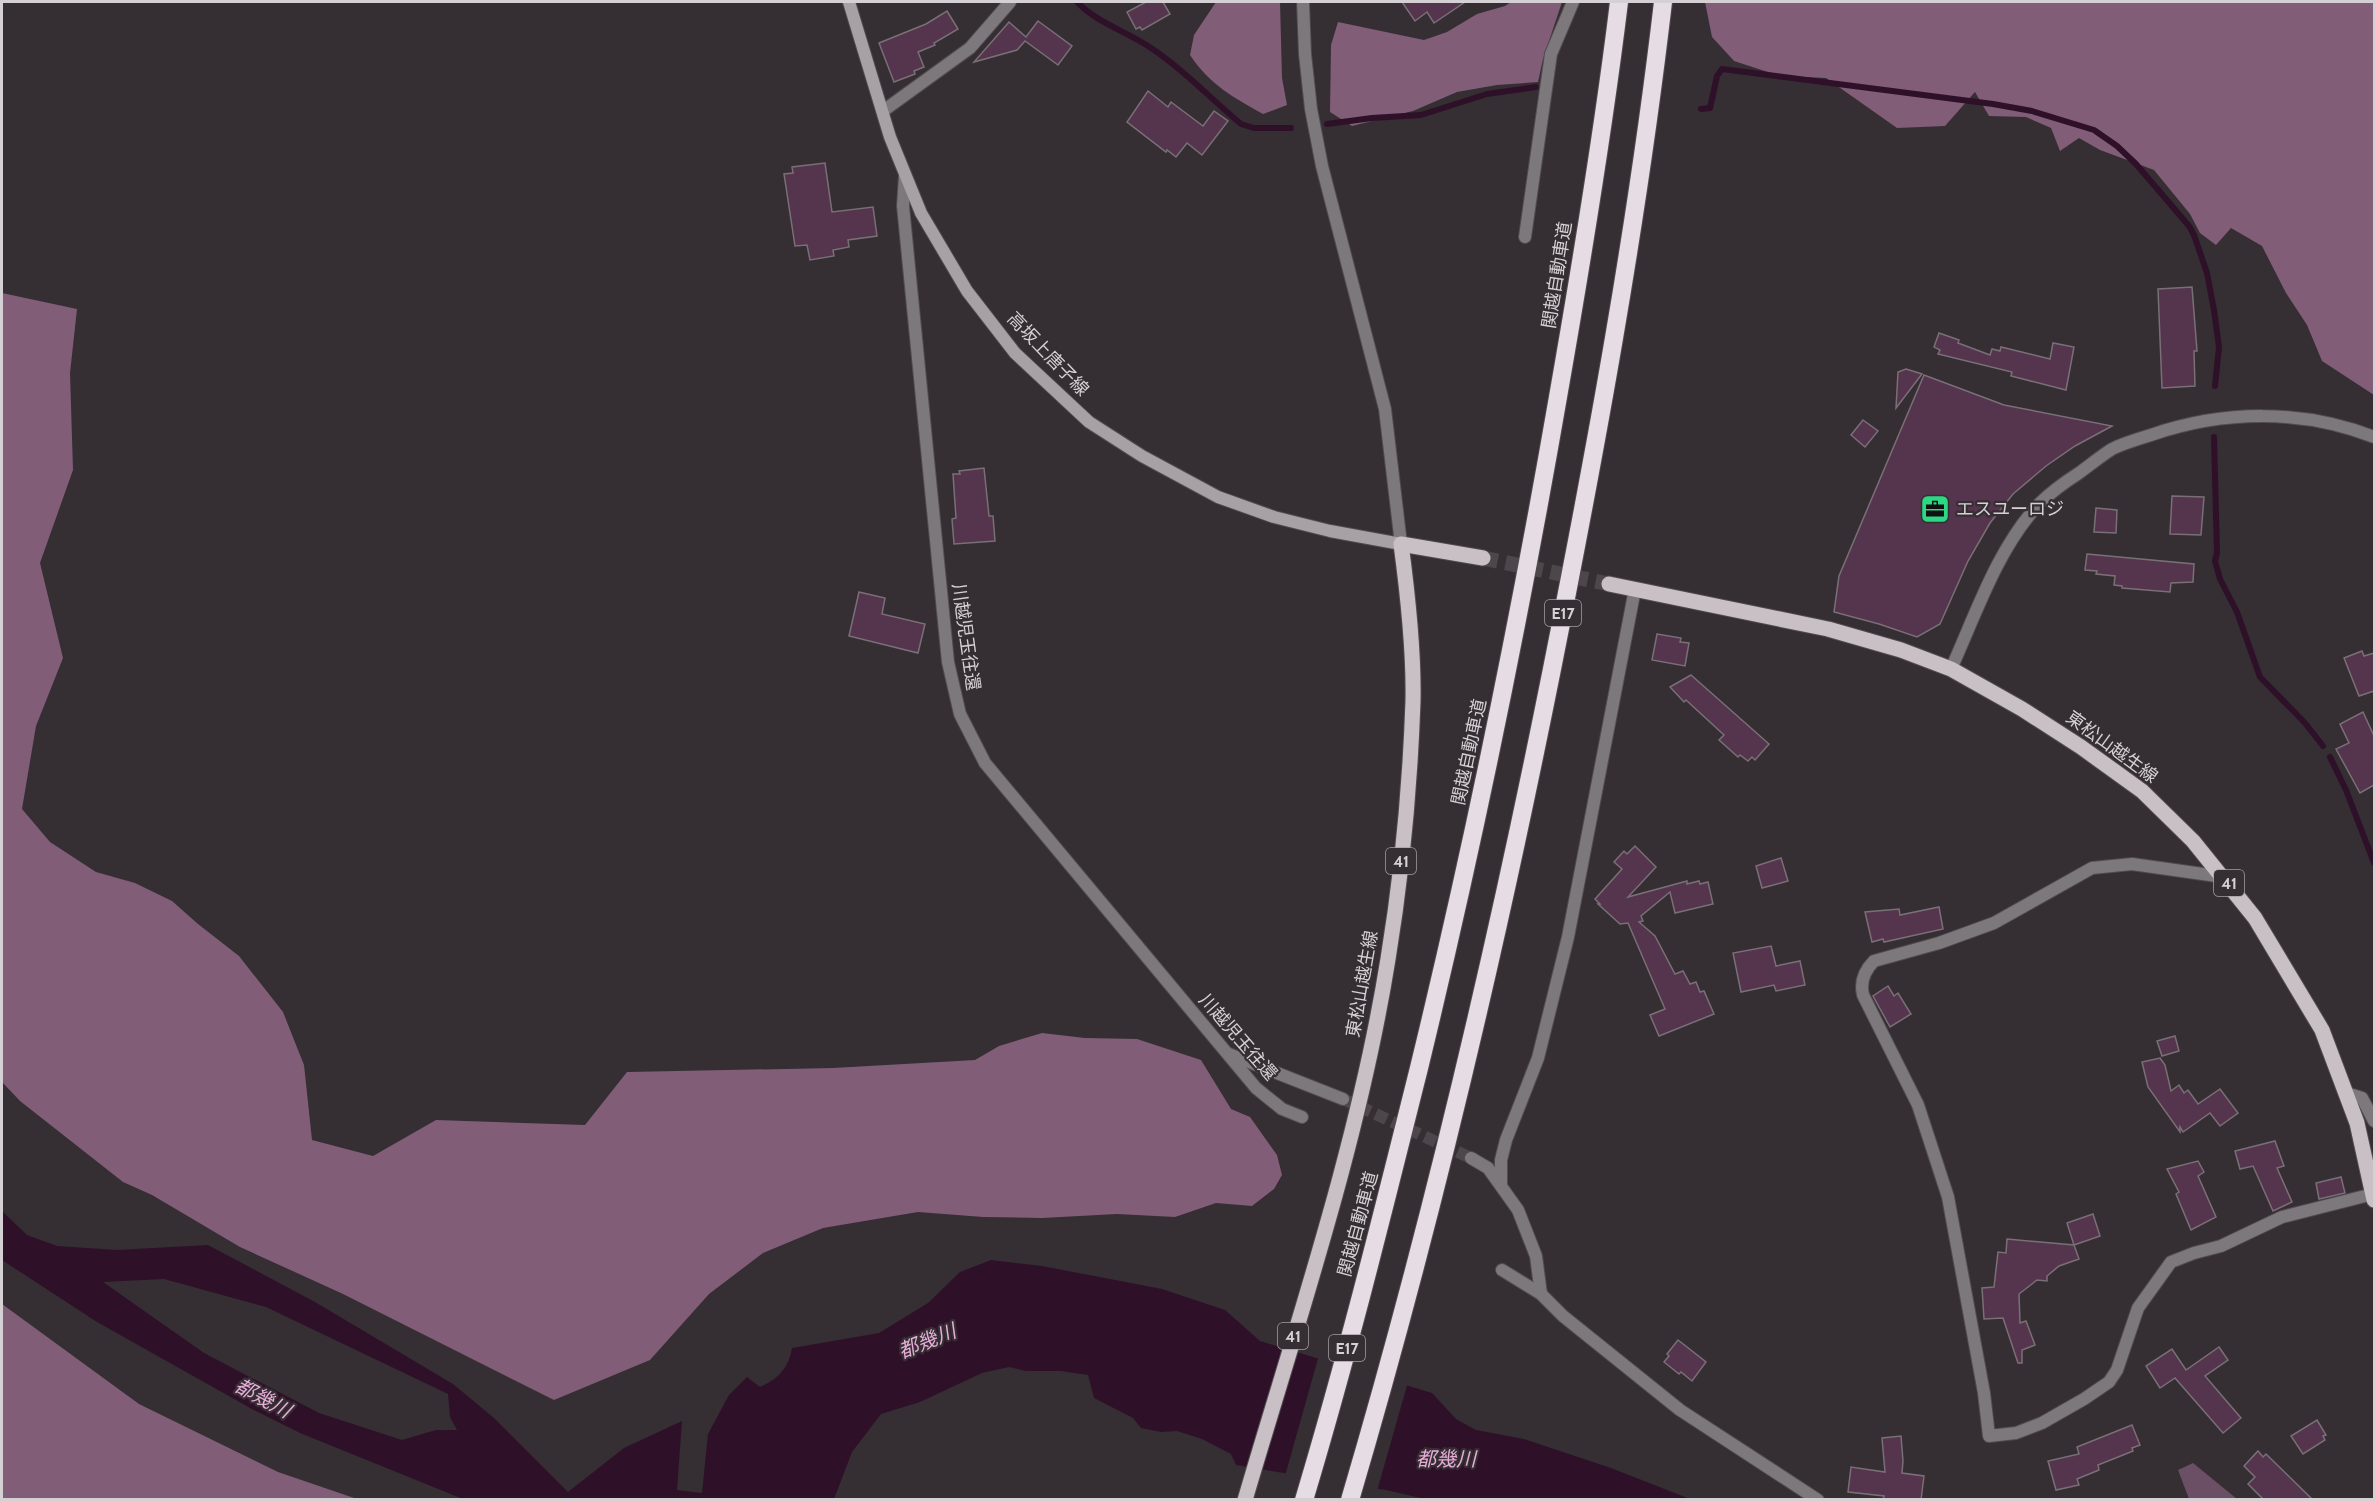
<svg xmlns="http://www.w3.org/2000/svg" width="2376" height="1501" viewBox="0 0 2376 1501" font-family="Cabin,'Noto Sans JP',sans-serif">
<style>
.green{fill:#6b4f64}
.forest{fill:#815d78}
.water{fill:#2e1128;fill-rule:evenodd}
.pier{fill:#352e33}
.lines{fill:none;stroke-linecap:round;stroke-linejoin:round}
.stream{stroke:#2e1128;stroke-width:6}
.building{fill:#55344e;stroke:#797076;stroke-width:1.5}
.minor-tunnel{stroke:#4d464b;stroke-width:12;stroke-dasharray:12 6;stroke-linecap:butt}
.primary-tunnel{stroke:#4d464b;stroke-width:15;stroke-dasharray:15 8;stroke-linecap:butt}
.minor-casing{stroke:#524b50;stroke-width:14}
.tertiary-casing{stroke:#524b50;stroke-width:14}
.secondary-casing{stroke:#524b50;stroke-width:14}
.primary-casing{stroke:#524b50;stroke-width:17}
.motorway-casing{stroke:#524b50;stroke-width:20}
.minor{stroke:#7c787b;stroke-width:12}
.tertiary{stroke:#7c787b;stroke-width:12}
.secondary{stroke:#a7a1a5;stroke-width:12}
.primary{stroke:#c8c0c5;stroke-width:15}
.motorway{stroke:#e6dce3;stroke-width:18}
.labels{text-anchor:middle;stroke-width:4.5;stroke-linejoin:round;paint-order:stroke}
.shield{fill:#352e33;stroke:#a59fa4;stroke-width:1.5}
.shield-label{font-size:16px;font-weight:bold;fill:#d5d0d4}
.street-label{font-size:18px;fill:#d5d0d4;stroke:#352e33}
.poi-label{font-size:18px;fill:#d5d0d4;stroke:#352e33;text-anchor:start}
.water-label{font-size:20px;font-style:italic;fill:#e8acd9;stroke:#352e33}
</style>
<rect width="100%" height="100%" fill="#352e33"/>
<polygon class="green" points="2193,1463 2237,1499 2189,1499 2178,1470"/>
<g class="forest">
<path d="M1216,2H1280L1282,78L1287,105L1263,114C1234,98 1209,84 1190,55L1194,35Z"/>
<polygon points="1511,2 1562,2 1543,59 1538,82 1497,85 1457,92 1413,111 1352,126 1330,112 1331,45 1338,22 1424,40 1447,32 1477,14 1505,6"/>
<polygon points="1705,2 2374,2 2374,395 2322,361 2307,325 2286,293 2262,246 2231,228 2216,245 2200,233 2190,214 2154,170 2100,150 2079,138 2060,151 2051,128 2026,117 1989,116 1975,92 1945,126 1897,128 1826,78 1780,76 1734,61 1712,37"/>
<polygon points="2,293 77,309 70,373 73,470 40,563 63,658 36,726 22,809 50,842 96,872 135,883 172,901 198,924 239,956 283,1012 304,1065 312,1140 373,1156 436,1120 585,1125 627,1072 833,1068 975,1060 999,1046 1042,1033 1085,1038 1137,1039 1201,1060 1231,1109 1250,1117 1277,1155 1282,1175 1274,1189 1252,1206 1216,1203 1175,1217 1117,1214 1042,1218 983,1217 918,1212 823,1228 763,1253 709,1294 650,1360 554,1400 343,1294 240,1247 152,1195 123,1182 20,1101 2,1082"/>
<polygon points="2,1304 139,1404 278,1472 357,1499 2,1499"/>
</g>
<path class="water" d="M2,1211L27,1235L57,1246L117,1250L208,1245L315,1302L453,1384L494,1418L568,1492L624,1448L682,1421L677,1490L702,1493L708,1434L729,1395L747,1377L760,1387C778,1379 789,1368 792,1348L879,1333L928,1303L960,1272L991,1260L1042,1266L1162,1289L1225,1310L1260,1341L1432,1393L1456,1419L1476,1430L1524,1439L1611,1468L1690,1499H1425L1386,1490L1236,1465L1231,1454L1202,1439L1177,1431L1161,1432L1141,1428L1133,1418L1094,1398L1088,1375L1061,1371H1026L1009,1367L982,1373L920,1402L881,1414L852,1452L834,1499H463L300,1433L252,1409L97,1322L2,1260ZM164,1279L266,1307L448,1394L450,1417L457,1430H436L402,1440L319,1413L204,1353L103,1282Z"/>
<polygon class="pier" points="1319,1355 1408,1382 1377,1491 1285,1476"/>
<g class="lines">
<g class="stream">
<path d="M1077,2C1096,22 1125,31 1148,46C1182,68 1210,98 1241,124L1254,128H1291"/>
<polyline points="1701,109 1710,108 1717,76 1722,69 1993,104 2032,111 2094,130 2117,146 2136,164 2189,226 2194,235 2207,273 2214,310 2219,347 2215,386"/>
<polyline points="1327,124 1372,118 1421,115 1487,94 1536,87"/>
<polyline points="2214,437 2217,553 2215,561 2220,579 2237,612 2260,677 2305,723 2323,746"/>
<polyline points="2330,757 2346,790 2374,863"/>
</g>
</g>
<g class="building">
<polygon points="1146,2 1163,2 1170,14 1142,30 1140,27 1136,29 1127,12"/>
<polygon points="1402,2 1465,2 1434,23 1427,12 1415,21"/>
<polygon points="947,11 958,29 934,43 935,45 918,52 924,67 914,71 915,74 894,82 879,43 926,24"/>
<polygon points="1038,21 1072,46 1058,65 1025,41 1017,50 974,62 1009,22 1026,37"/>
<polygon points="1148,91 1168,107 1171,102 1203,126 1214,111 1228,121 1202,155 1187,143 1176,157 1167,150 1166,152 1127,122"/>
<polygon points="825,163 832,212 873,207 877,236 848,240 849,247 833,250 834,256 810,260 807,245 795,246 784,174 793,173 792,167"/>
<polygon points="2192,287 2197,351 2194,351 2195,386 2162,388 2158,289"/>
<polygon points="1939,333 1959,340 1958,343 1990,355 1992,349 2000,351 2001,347 2050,359 2053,343 2074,347 2066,390 2011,376 2012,372 1938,354 1940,350 1934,347"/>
<polygon points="1906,369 1922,374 1896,408 1898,372"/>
<polygon points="1924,375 2004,405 2112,426 2075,446 2046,466 2013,494 1990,523 1968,561 1940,624 1917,637 1879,624 1834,612 1839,576"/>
<polygon points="1863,420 1878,431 1865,447 1851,435"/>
<polygon points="984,468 989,516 993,516 995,541 954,544 952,519 956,518 953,474 960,474 959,471"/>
<polygon points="2172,496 2204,497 2201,535 2170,534"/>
<polygon points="2096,508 2117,510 2116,533 2094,532"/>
<polygon points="2087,554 2194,564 2193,582 2171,583 2170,592 2122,588 2122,586 2114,585 2115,576 2096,574 2097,571 2085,570"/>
<polygon points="859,592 885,598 882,614 925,624 918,653 849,636"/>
<polygon points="1657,634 1681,638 1680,642 1689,643 1685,666 1652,660"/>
<polygon points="2362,651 2364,656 2374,653 2374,691 2359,696 2344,658"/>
<polygon points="1691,675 1769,744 1755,760 1752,757 1748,761 1740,755 1738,757 1719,740 1724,735 1686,700 1684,702 1670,687"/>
<polygon points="2363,712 2374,736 2374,785 2360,793 2336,749 2349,743 2340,724"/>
<polygon points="1635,846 1656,867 1628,897 1687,881 1687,884 1699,881 1700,884 1708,882 1713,904 1675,913 1670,892 1641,916 1643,921 1639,922 1655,936 1675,974 1683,971 1690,984 1696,982 1700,992 1704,991 1714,1014 1659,1036 1650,1015 1665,1009 1628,923 1620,924 1598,904 1600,904 1595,899 1622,869 1614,862 1624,851 1627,854"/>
<polygon points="1781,858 1788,881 1762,888 1756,866"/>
<polygon points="1939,907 1943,929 1884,942 1883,939 1872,942 1865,912 1899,909 1900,915"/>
<polygon points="1771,946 1776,966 1800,961 1805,985 1776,991 1774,985 1741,992 1733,953"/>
<polygon points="1888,986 1894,996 1898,993 1911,1014 1890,1027 1873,996"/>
<polygon points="2175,1036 2179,1051 2162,1056 2157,1041"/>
<polygon points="2160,1058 2165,1065 2171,1091 2179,1085 2184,1093 2188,1090 2198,1104 2220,1089 2238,1113 2220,1126 2210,1113 2183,1132 2180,1127 2180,1132 2148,1087 2142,1062"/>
<polygon points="2275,1141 2284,1166 2277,1168 2292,1202 2273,1211 2253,1166 2240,1169 2235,1151"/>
<polygon points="2198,1161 2204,1172 2198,1176 2216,1217 2191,1230 2176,1194 2179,1192 2167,1169"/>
<polygon points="2341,1177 2345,1193 2319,1199 2316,1183"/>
<polygon points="2093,1214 2100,1236 2074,1245 2067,1223"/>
<polygon points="2007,1239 2074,1245 2079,1259 2059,1266 2047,1276 2047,1281 2037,1280 2019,1294 2020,1323 2026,1321 2035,1345 2022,1350 2022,1363 2018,1363 2003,1318 1984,1319 1982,1288 1994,1287 1998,1252 2006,1253"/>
<polygon points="1678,1340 1706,1362 1692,1381 1681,1372 1679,1374 1664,1362 1669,1356 1667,1354"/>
<polygon points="2219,1347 2228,1360 2205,1376 2241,1418 2223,1433 2175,1378 2160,1388 2146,1366 2172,1349 2186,1370"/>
<polygon points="2317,1420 2326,1435 2323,1436 2325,1440 2303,1454 2291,1436"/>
<polygon points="2132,1425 2140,1445 2132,1448 2133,1451 2098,1465 2099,1470 2077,1479 2079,1485 2056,1490 2048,1461 2079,1454 2077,1447"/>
<polygon points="1901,1436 1903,1461 1902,1473 1924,1476 1921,1500 1883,1500 1884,1496 1848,1492 1851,1467 1885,1472 1882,1438"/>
<polygon points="2258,1451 2263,1457 2266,1454 2313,1500 2264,1500 2248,1484 2255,1477 2244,1466"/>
</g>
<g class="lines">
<polyline class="minor-tunnel" points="1343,1099 1471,1158"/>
<polyline class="primary-tunnel" points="1483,558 1609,584"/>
<g class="minor-casing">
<g id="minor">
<polyline points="883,111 970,48 1010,2"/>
<polyline points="905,176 903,206 948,662 960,714 985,763 1256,1088 1282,1109 1302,1117"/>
<polyline points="1525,237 1551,54 1573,2"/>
<path d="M2224,877L2132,864L2092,868L1994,923L1939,943L1874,961C1864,971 1860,982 1863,995L1918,1105L1948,1197L1984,1393L1989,1436L2016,1433L2042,1423L2084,1399L2109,1382L2117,1370L2138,1308L2171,1262L2194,1253L2221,1246L2282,1217L2373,1194"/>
<polyline points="1229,1054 1343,1099"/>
<polyline points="2346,1093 2362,1098 2374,1121"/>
<polyline points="1471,1158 1488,1168 1518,1210 1536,1256 1541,1294"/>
<polyline points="1501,1183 1501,1160 1506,1140 1538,1058 1568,937 1635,589"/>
<polyline points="1502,1270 1541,1294 1563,1316 1680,1410 1818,1500"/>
</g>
</g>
<g class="tertiary-casing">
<g id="tertiary">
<polyline points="1303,2 1305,54 1311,109 1322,166 1385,409 1401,544"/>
<path d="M1951,669C1976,614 1997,549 2039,504C2051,492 2065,482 2079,473C2090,465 2101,456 2112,449C2124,443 2138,439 2151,435C2224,410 2302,409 2374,437"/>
</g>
</g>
<g class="secondary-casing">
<polyline id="secondary" points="849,2 890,137 921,213 967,291 1015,353 1089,422 1142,456 1218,497 1274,517 1330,531 1401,544"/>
</g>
<g class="primary-casing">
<g id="primary">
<polyline points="1609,584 1828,629 1901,650 1951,669 2022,709 2081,747 2142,791 2193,841 2255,918 2322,1030 2357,1123 2374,1200"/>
<path d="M1245,1500C1297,1323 1359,1141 1388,959C1402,874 1410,787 1413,701C1414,649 1408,596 1401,544L1483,558"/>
</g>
</g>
<g class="motorway-casing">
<g id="motorway">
<path d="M1304,1500C1347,1357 1383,1212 1419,1068C1473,846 1519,622 1558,397C1581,266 1603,134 1619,2"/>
<path d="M1350,1500C1431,1226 1496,949 1552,669C1596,448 1637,226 1663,2"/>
</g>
</g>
<use href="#minor" class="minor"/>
<use href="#tertiary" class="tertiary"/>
<use href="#secondary" class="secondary"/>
<use href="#primary" class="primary"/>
<use href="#motorway" class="motorway"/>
</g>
<defs>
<g id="office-square" transform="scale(1.5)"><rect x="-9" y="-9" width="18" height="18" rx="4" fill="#2cd884" stroke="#352e33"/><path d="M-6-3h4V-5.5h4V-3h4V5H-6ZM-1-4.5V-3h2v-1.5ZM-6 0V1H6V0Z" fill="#111"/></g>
</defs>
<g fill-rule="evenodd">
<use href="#office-square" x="1935" y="509"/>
</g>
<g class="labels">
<g class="shield">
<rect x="1545" y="600" width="36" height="26" rx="4.5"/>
<rect x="1386" y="848" width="30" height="26" rx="4.5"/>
<rect x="2214" y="870" width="30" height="26" rx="4.5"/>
<rect x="1278" y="1323" width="30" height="26" rx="4.5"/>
<rect x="1329" y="1335" width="36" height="26" rx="4.5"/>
</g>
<g class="shield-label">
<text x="1563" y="619">E17</text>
<text x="1401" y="867">41</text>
<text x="2229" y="889">41</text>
<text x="1293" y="1342">41</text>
<text x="1347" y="1354">E17</text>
</g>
<g class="street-label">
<text transform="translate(1557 275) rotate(-81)" y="6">関越自動車道</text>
<text transform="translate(1048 354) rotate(46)" y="6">高坂上唐子線</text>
<text transform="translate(966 637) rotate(82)" y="6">川越児玉往還</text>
<text transform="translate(2112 747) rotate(36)" y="6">東松山越生線</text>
<text transform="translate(1469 752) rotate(-78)" y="6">関越自動車道</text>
<text transform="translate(1362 984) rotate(-80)" y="6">東松山越生線</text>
<text transform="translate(1238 1037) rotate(49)" y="6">川越児玉往還</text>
<text transform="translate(1358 1224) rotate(-75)" y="6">関越自動車道</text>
</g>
<g class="poi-label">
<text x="1956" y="515">エスユーロジ</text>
</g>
<g class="water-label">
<text transform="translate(927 1341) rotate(-22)" y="7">都幾川</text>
<text transform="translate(263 1398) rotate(28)" y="7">都幾川</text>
<text x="1446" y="1466">都幾川</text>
</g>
</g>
<rect width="2376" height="1501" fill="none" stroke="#d5d0d4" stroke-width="6"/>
</svg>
